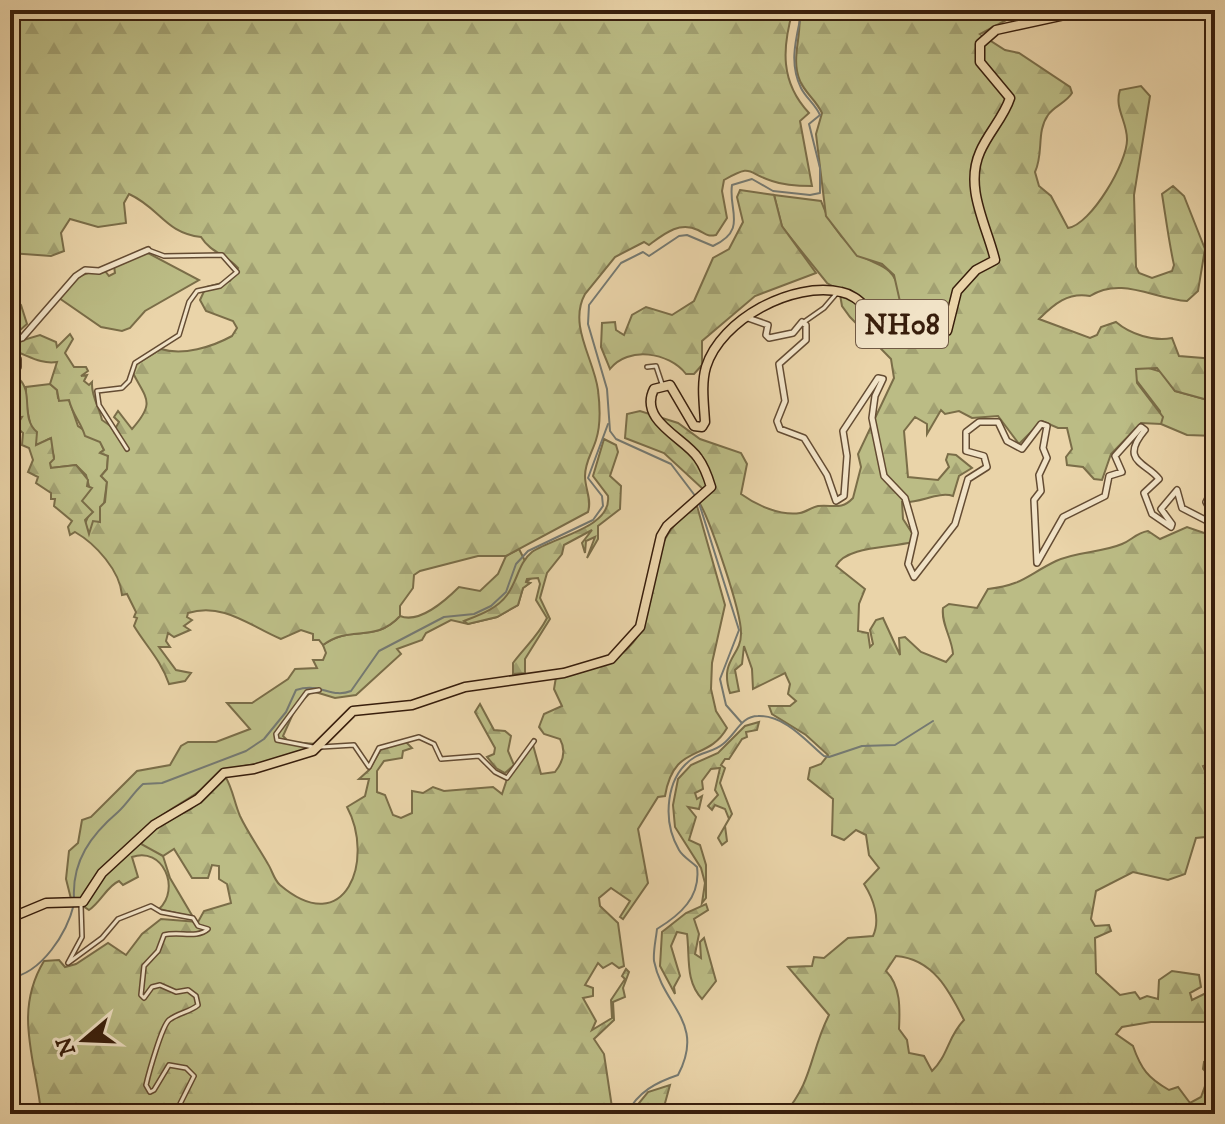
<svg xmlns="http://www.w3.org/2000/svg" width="1225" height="1124" viewBox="0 0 1225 1124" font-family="'IM FELL DW Pica',serif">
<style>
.green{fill:#bbbc85;stroke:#7a6d48;stroke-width:2}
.forest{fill:url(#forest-firs);stroke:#7a6d48;stroke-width:2;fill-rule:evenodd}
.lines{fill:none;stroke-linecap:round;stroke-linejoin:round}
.stream{stroke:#757971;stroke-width:2}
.minor-casing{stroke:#644c33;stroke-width:6}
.tertiary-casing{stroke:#644c33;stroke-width:8}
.primary-casing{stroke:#381e0c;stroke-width:11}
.minor{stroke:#f1e3c7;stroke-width:3}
.tertiary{stroke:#f1e3c7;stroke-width:5}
.primary{stroke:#ead4a9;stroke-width:8}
.labels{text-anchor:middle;stroke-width:6;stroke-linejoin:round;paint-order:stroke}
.shield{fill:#f1e3c7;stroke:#705944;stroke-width:2}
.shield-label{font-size:28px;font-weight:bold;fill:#381e0c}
</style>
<defs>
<pattern id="forest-firs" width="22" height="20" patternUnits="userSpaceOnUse" patternTransform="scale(2)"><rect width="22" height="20" fill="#bbbc85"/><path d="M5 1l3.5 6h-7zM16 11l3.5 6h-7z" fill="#a2a172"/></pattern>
</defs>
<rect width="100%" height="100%" fill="#ead4a9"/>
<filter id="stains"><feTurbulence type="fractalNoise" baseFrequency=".0025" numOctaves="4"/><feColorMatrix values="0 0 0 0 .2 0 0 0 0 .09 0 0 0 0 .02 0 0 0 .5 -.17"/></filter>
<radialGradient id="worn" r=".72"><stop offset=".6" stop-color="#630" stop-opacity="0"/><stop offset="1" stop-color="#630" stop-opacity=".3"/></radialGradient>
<g class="green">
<path d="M774,195L821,201C827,219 839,235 852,248C872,269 891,258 900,292C902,300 902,304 898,310L890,314L878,312L827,283L782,227Z"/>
<path d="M146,252L199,280L145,311L130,328L122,331L101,327L59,298C70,279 83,271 105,271L109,276L115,273L114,266Z"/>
<polygon points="1142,366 1162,372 1175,391 1215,402 1215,436 1187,435 1161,424 1160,411 1134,377 1135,370"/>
<path d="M50,384L57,390L58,398L69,400L78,426L100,441L104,450L101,452L108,456L107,469L101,476L107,482L102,518L90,535L85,524L89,514L81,501L90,490L86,475L76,465L51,468L49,463L54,457L49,439L36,446C31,426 25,409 26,387Z"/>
<path d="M519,549L533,577L526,582L530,583L523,588L518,605L497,617L468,624L451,620L426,633L422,640L397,649L401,654L356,695L335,698L312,691L296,707L283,736L289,742L318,744C285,768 253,759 221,772C200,795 183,800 160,817C129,840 106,872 82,901L71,899L66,879L69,851L78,843L82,820L91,817L137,771L170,765L181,746L188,742H216L250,729L227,703H252L288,679L295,669L317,668L313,660H323L326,653L323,645C351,624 374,644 400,616C419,624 446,600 459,587L480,591L498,574L506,556Z"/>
<path d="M142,841L163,856L170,878L193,917L159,909C181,889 163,846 132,857L138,877L123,885L119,881C107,886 101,902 89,910L80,904L103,877Z"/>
</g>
<g class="forest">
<path d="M10,10H793C782,48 780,82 809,113L800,121L812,186C800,186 783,185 772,181C746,173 754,163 724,180L722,191L727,218L716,235C707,237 706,234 698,230C679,221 664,234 649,245L644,242L615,257L585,294C568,325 594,359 598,390C600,406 601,425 596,440C592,453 585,462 585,476C585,489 592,499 588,512L506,556H478L420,571L414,575L413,588L400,606V616C374,644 351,624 323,645L319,640H313V634L301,630L281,639C250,626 223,602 188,613L187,617L192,620L184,626L190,630L174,637L168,633L166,641L170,647H159L176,670L191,673L185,681L169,684C161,660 146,646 134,626L137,618L134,617L136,612L127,594L122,595C120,571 96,544 75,532L70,535L68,527L72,521L54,506L55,499H51V493L36,483L38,477L28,472L33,460L29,448L22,445L23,433L16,427L22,417L10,418L17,402L10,380L19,379C34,392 20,418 37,432L36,445L51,438L54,459L50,463L51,468L76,465L88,480L87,486L92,488L82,501L93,512L85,520L89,534L93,521L100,522V507L105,502L107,482L101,476L107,469L108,456L100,453L104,450L100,442L85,436C81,422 73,416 69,400L59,401L57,390L50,384L57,362C39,365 25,353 10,350V344L40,335L56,342L57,347L70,334L73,339L65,353L74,367H86L88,371L81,376L87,375L84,381L89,385L92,382C91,397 99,406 102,420L115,429L119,422L114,417L118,411L132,429C156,402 146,399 133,373L135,365L161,349C183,356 212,347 232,336L237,328L233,321L206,311L200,300L206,287L230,281L238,268C226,254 211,253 201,237C165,233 160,208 129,194L124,203L126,223L98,227L70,219L61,233L64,251L51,256L10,253Z"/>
<path d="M799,10H1054L1010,18L980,34L1005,50L1019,53L1070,87L1072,93C1066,103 1054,106 1048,115C1036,132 1044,153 1035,172L1039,186L1051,196L1068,228C1091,225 1128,161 1127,139C1127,121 1114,108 1120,90L1141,86L1150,96L1134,195L1136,267L1139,273L1152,278L1172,271L1174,265C1169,243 1166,219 1162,194L1173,186L1184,196L1205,249L1198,291L1187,301C1154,299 1121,276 1090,296C1068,292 1054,304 1039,319L1090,338L1097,335L1101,327L1116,322C1130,334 1154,342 1172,338L1179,356L1215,359V402L1175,391L1157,368L1136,369L1137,383L1163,417L1161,424L1141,423L1111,454L1102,480L1094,479L1083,467L1067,465L1066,457L1072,449L1067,428H1058L1042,421L1019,444L998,416L972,418L959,411L945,414L941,410L927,434V424L915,417L904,431L908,477L938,480L949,467L946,460L948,454L956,455L972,468L959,476L953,496C938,491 919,504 902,502L903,519L912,533V542C891,548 846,546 836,566L865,589L859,604L858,631L868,633L870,647L873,644L870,630L876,620L883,618L900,655L899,638L905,637L921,652L946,662L953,654C952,638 941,624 943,608L949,604L977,608L988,589C1023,585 1027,575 1056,561C1077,551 1101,553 1122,544C1132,540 1136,533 1148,531L1160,539L1187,527L1213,536L1215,533V762L1203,766L1207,776L1205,783L1215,786V836L1196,838L1185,874L1168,880L1133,872L1096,891L1091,919L1095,926L1109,925L1111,931L1095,938L1096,973L1120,995L1135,992L1140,999L1147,996L1158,999L1159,980L1172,971L1199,975L1201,987L1190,993L1192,1000L1210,991L1215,1000V1022H1151L1122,1027L1116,1034L1133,1046C1141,1069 1148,1078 1169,1090L1178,1087L1190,1103L1201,1097L1209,1075L1203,1069L1204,1062L1215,1066V1114H784C813,1082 810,1052 829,1015L788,967L812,966L814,957L824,958L848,938L873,936C881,919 873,898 864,884L879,868L869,855L866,835L856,830L844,840L832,835L833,799L808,779L810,768L821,764L828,755L806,735L772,714L769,706H790L796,701L788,694L790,684L785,673L753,689L752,669L744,646L742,664L735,670L739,691L730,693C719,660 741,656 741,634C742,613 710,520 699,502L704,490L664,453L625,438L627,414L640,411L678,423L700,439L741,453L747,464L741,494C756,505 780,516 800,513C806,512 812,507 818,506C832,504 841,511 853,498L861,467L858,454L894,378L891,359L850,317L842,306L839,289C860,293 869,310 890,314L901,306L894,275L882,264L857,256L826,216L816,134L822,113C816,100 805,93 800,81C790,58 803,34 799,10ZM896,956C933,959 949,990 964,1020C948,1036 948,1056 932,1071L924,1056L909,1053L907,1040L899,1029C900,1009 901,986 886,971Z"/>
<path d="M740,190L774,195L782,226L816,273L755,296L702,341V365L694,374H686C669,352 628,346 610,369L601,347L602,323L615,322L616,330L624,335L632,315L646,307L672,315L694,301L713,258L729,249L743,222L737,197Z"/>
<polygon points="10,294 21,305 27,324 10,339"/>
<path d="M604,439L616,445L618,452L610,476L621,486L620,509L598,526V539L587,558L595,537L586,541L585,553L582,543L592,530L564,545L562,554L547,573L540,598L550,619L525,659V673L513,674V663C525,647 538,636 547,618L536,600L540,584L538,578L527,579L526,582L530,583L523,588L518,605L497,617L468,624L464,621C479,615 497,609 507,595C517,582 519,562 532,552C553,537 612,528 608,496L593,476Z"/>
<path d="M697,506L725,605L712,663L711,689L716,711L727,728C707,763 674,742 665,796L658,797L638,829L648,883L623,919L620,917L630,901L611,888L599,898L600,906L618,923L624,966L619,968L612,963L603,968L598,963L585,985L593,988V996L583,998L596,1021L592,1030L612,1018L611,1000L625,979L622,976L626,969L629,972L623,988L625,997L613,1002L614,1020L594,1039L604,1054L613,1114H38L40,1104C33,1053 15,1009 44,961L59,960L65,967L76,964L108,943L126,955L142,934L161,919L198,922L204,911L231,903L227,884L219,879V866L212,865L208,878H192L174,849L163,856L141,844L153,828L191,809L225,776C233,789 234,802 240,816C248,833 259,848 268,864C272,870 274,880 280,885C346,941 375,859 347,807L365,796L369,779H359L369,770L381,749L406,742L412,748L403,751L402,758L384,761L377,771V792L385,795L393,815L401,818L412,813V791L423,793L433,787L444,791L493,787L502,794L507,779L533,745L541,774L555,772C563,762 566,750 560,739L544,734L539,727L544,714L562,706L554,689L556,677C702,655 611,560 697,506Z"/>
<polygon points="480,704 494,730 505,731 511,736 508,751 514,765 505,773 496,768 487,757 494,754 495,748 475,712"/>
<polygon points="759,722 757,730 746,732 747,737 742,739 729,759 725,759 721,765 725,768 720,783 732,814 725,826 727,841 722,845 718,838 729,819 725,809 715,805 712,810 708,806 718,795 715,790 720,768 711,769 702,781 703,789 695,793 697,799 702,796 699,809 688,807 696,817 689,840 700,845 706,865 706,898 702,903 705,883 701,868 675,827 673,805 678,779 691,765 718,753 745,726"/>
<path d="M706,904L708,910L694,919L699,934L695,954L701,958L700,942L704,938L716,981L702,999C685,981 690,957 687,934L677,932L671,946L680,976L674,987L675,994L660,966L662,932L686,913Z"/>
<polygon points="670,1085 662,1114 630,1114 648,1092"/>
</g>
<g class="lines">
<g class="stream">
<path d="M696,497L671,464L616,439L610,431L607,389L588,324L589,305L621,263L643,252L649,256L679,236L687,235L713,246C748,230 728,210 732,185L752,179L773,191L810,195L820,193V168L809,124L820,115C815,104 806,98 801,88C788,61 797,37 802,10"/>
<polyline points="699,503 739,630 720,679 726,705 741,722"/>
<path d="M74,898C72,861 91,835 118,812C127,804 133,793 143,784L162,783L246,751L264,739L286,712L296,690C321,682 331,699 351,691L379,651L444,617L474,614L491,606L506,592L516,564L528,551L593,520L603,506L602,496L588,478L608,424"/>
<path d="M10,978C42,973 67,933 74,904"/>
<path d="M627,1114C637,1092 657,1082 678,1075C706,1022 663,1007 654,961C653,951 656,939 657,929C680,915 701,897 697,867C691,861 683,857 679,850C662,821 665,775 695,757C704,752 715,751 723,744C736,734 741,716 758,716C785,715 806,741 824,756L829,757L862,746L895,745L933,721"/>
</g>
<g class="minor-casing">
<g id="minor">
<polyline points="804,322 824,308 836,294"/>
<polyline points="647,367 656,366 662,384"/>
<polyline points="127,449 99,405 97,391 122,388 129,381 135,363 179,335 189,302 197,291 220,286 237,272 222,255 164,256 148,250"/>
<polyline points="313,747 277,740 276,734 307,692 319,690"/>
<polyline points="321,747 354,745 369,767 379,748 419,737 434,744 441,759 479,756 495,772 507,778 534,741"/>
<path d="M81,905L82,937L68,963L102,938L118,919L151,906L161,912L193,918L198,926L208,929C197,939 179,931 164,935L158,951L144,966L141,995L144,998L152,987L160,985L176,992L188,990L196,996L198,1005C190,1012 178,1013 169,1020C162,1026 149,1072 146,1085L150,1092L154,1090L169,1065L186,1068L194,1076L180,1104L183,1109L195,1114H213"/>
</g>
</g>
<g class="tertiary-casing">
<g id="tertiary">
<path d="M748,318L768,325L766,335L769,338L793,333L802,322L806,325V340L779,364L785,401L777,421L780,429L804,438L827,475L836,501L844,496L847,456L843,431L878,378L883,379L875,396L872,418L884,476L905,498L915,533L908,564L914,577L955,524L968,479L987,467L984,456L966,451V432L979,422H998L1007,441L1022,449L1041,424L1047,426L1043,448L1047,458L1039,475L1041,491L1034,500L1037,563L1063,517L1105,496L1109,476L1122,472L1115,456L1141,427L1145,430C1118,462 1148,463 1159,479L1144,493L1152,514L1171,527L1172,524L1161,509L1177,490L1182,508L1215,525"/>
<polyline points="10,342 22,338 76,276 85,270 99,271 148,250"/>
<polyline points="10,353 18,359 18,367 10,376"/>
<polyline points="1215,485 1206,502 1215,518"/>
</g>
</g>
<g class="primary-casing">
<path id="primary" d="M10,918L46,903L83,902L102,873L154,825L198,799L224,773L254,769L313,751L353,711L412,705L465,687L564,673L611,659L640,627L661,536L667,526L711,487C708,477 704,466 698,458C685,438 638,421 654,389L670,385L694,426L702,427L705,422C704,404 701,384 706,367C721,319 793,281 841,292C857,295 864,307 876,315C888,322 936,334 947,331L957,291L976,270L995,260C987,226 964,188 980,152C988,133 1004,117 1010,98L980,62V44L996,30L1088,10"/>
</g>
<use href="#minor" class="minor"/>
<use href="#tertiary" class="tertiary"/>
<use href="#primary" class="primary"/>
</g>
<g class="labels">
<rect class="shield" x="856" y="300" width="92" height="48" rx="6"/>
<g class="shield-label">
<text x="902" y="334">NH08</text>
</g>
</g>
<rect width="1225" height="1124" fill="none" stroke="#ead4a9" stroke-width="40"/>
<rect x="12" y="12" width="1201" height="1100" fill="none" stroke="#381e0c" stroke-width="4"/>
<rect x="20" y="20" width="1185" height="1084" fill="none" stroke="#381e0c" stroke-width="2"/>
<g transform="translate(84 1040) rotate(251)" stroke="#f1e3c7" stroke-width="6" paint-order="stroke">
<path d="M0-6L14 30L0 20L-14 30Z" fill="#381e0c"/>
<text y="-12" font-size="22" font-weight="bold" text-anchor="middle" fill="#381e0c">N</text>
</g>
<rect width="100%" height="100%" filter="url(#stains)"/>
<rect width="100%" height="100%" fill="url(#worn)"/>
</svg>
